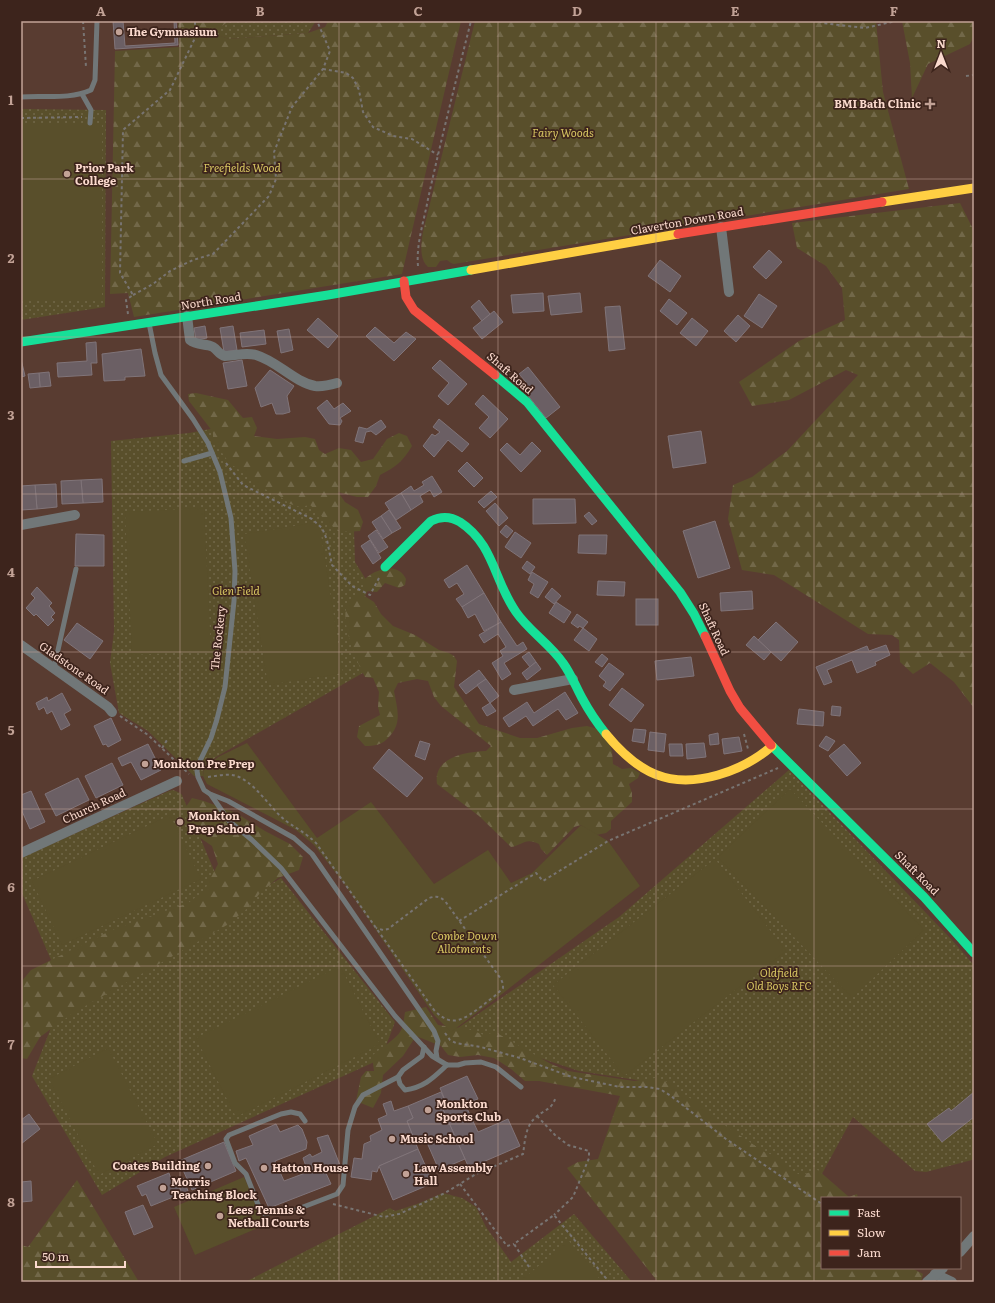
<svg xmlns="http://www.w3.org/2000/svg" width="995" height="1303" viewBox="0 0 995 1303" font-family="Literata,serif">
<style>
.grass{fill:url(#grass-dots)}
.forest{fill:url(#forest-firs)}
.garden{fill:#594f2b}
.building{fill:#6b5f64;stroke:#807479}
.lines{fill:none;stroke-linecap:round;stroke-linejoin:round}
.path{stroke:#787472;stroke-width:2;stroke-dasharray:3 3;stroke-linecap:butt}
.lane{stroke:#717778;stroke-width:5}
.street{stroke:#717778;stroke-width:10}
.fast{stroke:#16e098;stroke-width:9}
.slow{stroke:#ffcf43;stroke-width:9}
.jam{stroke:#f24e42;stroke-width:9}
.grid{fill:none;stroke:#c2a296;stroke-width:1;stroke-opacity:0.55}
.poi-dot{fill:#c2a296;stroke:#3d241c;stroke-width:1.5}
.labels{text-anchor:middle;stroke-width:3.5;stroke-linejoin:round;paint-order:stroke}
.poi-label{font-size:11px;font-weight:bold;fill:#fad9cd;stroke:#3d241c;text-anchor:start}
.park-label{font-size:11px;font-style:italic;fill:#d7c662;stroke:#3d241c}
.street-label{font-size:11px;fill:#fad9cd;stroke:#3d241c}
.neatline{fill:none;stroke:#c2a296;stroke-width:1.5}
.grid-label{font-size:13px;text-anchor:middle;font-weight:bold;fill:#c2a296}
</style>
<defs>
<pattern id="grass-dots" width="8" height="8" patternUnits="userSpaceOnUse"><rect width="8" height="8" fill="#594f2b"/><path d="M2 2h.1M6 6h.1" fill="none" stroke="#726849" stroke-width="1.8" stroke-linecap="round"/></pattern>
<pattern id="forest-firs" width="22" height="20" patternUnits="userSpaceOnUse"><rect width="22" height="20" fill="#594f2b"/><path d="M5 1l3.5 6h-7zM16 11l3.5 6h-7z" fill="#726849"/></pattern>
</defs>
<rect width="100%" height="100%" fill="#593c31"/>
<g class="grass">
<polygon points="229,21 316,21 308,33 229,39 211,33"/>
<polygon points="21,109 106,110 105,307 21,320"/>
<polygon points="232,425 354,530 355,562 370,586 356,615 368,670 216,757 204,767 203,776 194,776 148,731 119,713 110,663 114,631 111,441 189,433"/>
<polygon points="789,770 951,939 974,965 974,1159 972,1160 926,1172 915,1171 853,1117 812,1192 643,1081 579,1071 537,1057 452,1032 619,917"/>
<polygon points="173,790 180,793 182,795 230,908 281,878 395,1022 381,1059 165,1157 102,1195 32,1076 65,992 21,891 21,858 169,791"/>
<polygon points="443,1193 462,1198 476,1207 486,1227 511,1262 574,1214 632,1282 245,1282 390,1208 395,1211 417,1204"/>
</g>
<g class="forest">
<polygon points="178,21 229,21 212,33 229,39 308,33 325,27 328,21 461,21 402,274 134,317 128,293 110,294 115,51 179,47"/>
<path d="M475,21H876L883,92L909,189L454,264L451,263L447,260L440,261L436,267H428C419,259 421,243 423,232Z"/>
<polygon points="902,21 974,21 974,36 970,44 928,64 912,98 910,63"/>
<polygon points="960,203 974,231 974,708 954,682 930,663 913,674 900,662 899,640 892,635 868,634 774,575 742,570 728,519 733,485 752,477 787,451 858,375 846,370 789,400 752,406 739,382 799,341 845,320 842,288 826,266 797,248 792,223"/>
<path d="M196,393L228,400L243,418L252,417L257,428L254,436L277,439L305,437L315,439L319,450L325,454L339,448L351,450L361,462L373,459L387,439L399,433L407,436L412,446C403,461 396,467 380,475L376,486L368,497H357L338,492L345,502L358,510L363,522L360,531C355,531 351,532 346,532C333,532 320,513 310,505L300,507L290,504L277,494L257,486L237,468L230,464L213,440V432L189,401L188,394Z"/>
<path d="M389,568C397,569 402,571 406,579L405,585L399,588L385,583L377,592L366,591L363,595L374,602L381,614L393,626L415,635L439,650L449,653L454,656L457,661L454,687L479,724L520,738H537L572,728L587,726L598,729L609,744L612,751L613,764L622,769L631,768L640,773L638,778L629,784L632,793V802L611,821V829L606,833L596,835L581,825L574,827L547,855L541,849L539,844C525,837 523,845 511,847L479,816L437,784C433,757 465,752 486,751L491,746L441,706L434,697L428,681L417,679L398,683L394,691C397,709 403,723 388,738C382,745 374,746 365,746L357,737L359,726L380,715L378,707L379,692L373,678L365,677C357,663 340,621 347,606C349,602 359,591 363,587V581C370,573 378,570 389,568Z"/>
<polygon points="192,798 204,801 236,813 265,831 290,844 303,857 299,870 278,878 260,893 249,907 227,925 73,1013 40,1037 27,1059 21,1058 21,982 31,970 112,930 188,903 204,891 218,864 212,846 193,833 183,811"/>
<path d="M426,1007L438,1025L468,1029L484,1035L495,1032L551,1064L568,1071L634,1081L655,1078L671,1083L683,1096L699,1101L711,1116L766,1153L778,1156L789,1170L801,1175L818,1170L849,1197L857,1194L858,1198H822V1268H912L923,1274L921,1282H658L567,1168L578,1162L598,1159L620,1096L539,1081H525L511,1069L494,1058L478,1055L460,1057L448,1055L441,1046L416,1036L403,1056L383,1075L381,1093L373,1108L356,1101L361,1077L366,1071H374L372,1056C381,1047 398,1039 402,1028C404,1023 404,1017 405,1012Z"/>
<polygon points="77,1180 139,1282 21,1282 21,1245 28,1247"/>
</g>
<g class="garden">
<rect x="21" y="123" width="81" height="178"/>
<polygon points="204,508 211,651 132,655 125,512"/>
<polygon points="319,522 343,673 268,685 244,534"/>
<polygon points="247,743 317,838 371,802 434,884 488,850 511,883 532,873 581,825 608,841 640,886 502,994 451,1032 434,1015 343,882 314,845 296,830 207,784 203,776 204,769 218,757"/>
<polygon points="790,789 924,930 852,998 718,857"/>
<polygon points="170,815 201,879 62,945 32,881"/>
<polygon points="715,859 786,951 624,1076 553,985"/>
<polygon points="340,966 380,1044 236,1117 196,1038"/>
<polygon points="108,1048 158,1144 99,1175 49,1079"/>
<polygon points="244,1177 265,1225 195,1255 174,1207"/>
<polygon points="569,1241 602,1282 519,1282"/>
</g>
<g class="building">
<polygon points="113,21 123,21 125,46 175,43 174,21 176,21 178,45 115,49"/>
<polygon points="769,250 782,262 766,279 753,267"/>
<polygon points="660,260 681,276 670,292 648,276"/>
<polygon points="543,293 544,311 513,313 511,295"/>
<polygon points="580,293 582,312 551,315 548,296"/>
<polygon points="759,294 777,306 762,328 744,316"/>
<polygon points="669,299 687,313 677,325 660,311"/>
<polygon points="479,300 490,314 482,321 471,307"/>
<polygon points="620,306 625,349 609,351 605,307"/>
<polygon points="494,311 503,322 482,339 473,328"/>
<polygon points="738,315 750,326 736,342 724,331"/>
<polygon points="318,318 338,336 328,348 307,330"/>
<polygon points="692,318 708,331 696,346 680,333"/>
<polygon points="205,326 207,338 196,340 194,328"/>
<polygon points="233,326 237,350 224,352 220,328"/>
<polygon points="375,327 394,343 406,332 416,339 394,361 366,336"/>
<polygon points="289,329 293,350 281,353 277,331"/>
<polygon points="264,330 266,344 242,347 240,333"/>
<polygon points="96,342 97,363 91,363 92,375 58,377 57,363 87,361 86,343"/>
<polygon points="141,349 145,376 125,377 125,380 104,381 102,354"/>
<polygon points="21,359 25,376 21,377"/>
<polygon points="242,360 247,386 228,389 223,363"/>
<polygon points="440,360 467,384 448,405 438,396 449,383 432,368"/>
<polygon points="528,367 560,407 546,418 521,387 526,382 519,374"/>
<polygon points="270,370 294,386 287,396 290,412 283,414 276,414 272,403 261,407 255,388"/>
<polygon points="49,372 51,386 40,387 39,373"/>
<polygon points="39,373 40,387 30,388 28,374"/>
<polygon points="483,395 508,419 490,438 479,428 489,417 475,404"/>
<polygon points="327,400 334,409 343,403 351,411 340,418 342,421 340,425 329,424 317,408"/>
<polygon points="439,419 469,444 462,452 448,440 434,457 423,446 432,434 435,436 440,432 433,427"/>
<polygon points="381,420 386,427 376,435 371,431 366,432 363,443 355,441 359,427 367,429"/>
<polygon points="701,431 706,463 673,468 668,436"/>
<polygon points="532,442 541,451 521,472 500,450 507,443 520,455"/>
<polygon points="467,462 483,478 474,487 458,471"/>
<polygon points="432,476 442,492 434,497 430,490 420,496 423,502 411,510 401,493 411,486 414,491 424,485 422,482"/>
<polygon points="102,479 103,502 83,503 81,480"/>
<polygon points="81,480 83,503 62,504 61,481"/>
<polygon points="56,484 57,507 37,509 35,485"/>
<polygon points="35,485 37,509 21,510 21,486"/>
<polygon points="491,491 497,497 484,508 478,502"/>
<polygon points="401,493 411,510 396,520 385,503"/>
<polygon points="533,499 575,499 576,523 533,524"/>
<polygon points="495,503 508,518 499,526 486,511"/>
<polygon points="389,510 401,528 392,533 381,516"/>
<polygon points="589,512 597,521 592,525 584,516"/>
<polygon points="381,516 392,533 383,539 372,522"/>
<polygon points="715,521 730,568 698,578 683,531"/>
<polygon points="506,525 513,531 507,538 500,532"/>
<polygon points="376,530 388,547 379,553 368,536"/>
<polygon points="515,532 531,543 521,558 505,547"/>
<polygon points="76,534 104,535 104,566 75,566"/>
<polygon points="579,535 607,535 606,554 578,553"/>
<polygon points="370,540 381,558 373,564 361,546"/>
<polygon points="527,561 535,567 530,574 522,568"/>
<polygon points="467,565 484,593 462,607 456,599 464,594 457,583 449,588 444,580"/>
<polygon points="532,572 548,582 538,598 530,593 534,584 528,580"/>
<polygon points="598,581 625,582 624,596 597,595"/>
<polygon points="37,587 52,603 49,606 55,613 51,617 54,620 48,626 36,614 34,616 26,608 35,598 31,594"/>
<polygon points="552,588 561,596 554,604 545,597"/>
<polygon points="752,591 753,609 721,611 720,593"/>
<polygon points="484,593 501,622 484,631 475,614 468,618 462,607"/>
<rect x="636" y="599" width="22" height="26"/>
<polygon points="556,602 571,612 564,623 549,613"/>
<polygon points="577,614 588,622 583,628 579,626 578,628 571,623"/>
<polygon points="501,622 517,646 523,642 527,649 504,663 511,674 502,680 492,663 503,656 500,651 506,647 498,634 484,643 479,635"/>
<polygon points="776,622 798,642 781,661 758,640"/>
<polygon points="77,623 103,641 90,659 64,640"/>
<polygon points="583,628 597,639 589,651 574,640"/>
<polygon points="754,636 771,652 764,660 746,645"/>
<polygon points="886,645 890,655 875,662 876,665 857,673 852,660 827,670 832,682 824,685 816,667 867,646 869,651"/>
<polygon points="529,652 536,662 530,667 522,657"/>
<polygon points="602,654 608,659 602,667 595,662"/>
<polygon points="691,657 694,676 657,680 655,661"/>
<polygon points="536,662 541,669 527,680 522,673"/>
<polygon points="609,663 624,674 610,691 603,686 606,682 599,676"/>
<polygon points="479,670 486,679 466,694 459,685"/>
<polygon points="486,679 499,696 490,703 477,685"/>
<polygon points="622,688 644,705 631,722 609,705"/>
<polygon points="565,692 578,713 566,720 558,709 533,726 526,716 509,727 503,718 527,702 534,713"/>
<polygon points="62,693 71,710 64,714 70,725 61,730 52,711 47,714 44,707 39,710 36,703 47,697 48,701"/>
<polygon points="490,703 496,711 487,716 482,708"/>
<polygon points="832,706 841,707 840,716 831,715"/>
<polygon points="799,709 824,712 823,726 797,724"/>
<polygon points="111,718 121,740 108,747 106,744 103,745 94,726"/>
<polygon points="634,729 646,730 644,743 632,741"/>
<polygon points="650,732 666,734 664,752 648,750"/>
<polygon points="718,733 719,744 710,745 709,735"/>
<polygon points="826,736 835,741 828,751 819,746"/>
<polygon points="739,737 742,751 724,754 722,739"/>
<polygon points="420,741 430,744 425,760 415,756"/>
<polygon points="704,743 706,757 687,759 686,744"/>
<polygon points="148,744 161,770 141,780 131,762 122,766 118,758"/>
<polygon points="669,744 682,744 683,756 670,756"/>
<polygon points="844,744 861,763 847,776 829,756"/>
<polygon points="389,749 423,778 407,797 373,768"/>
<polygon points="112,763 123,785 96,798 85,776"/>
<polygon points="78,778 89,800 56,816 45,794"/>
<polygon points="31,791 45,822 30,829 21,809 21,795"/>
<polygon points="467,1076 478,1099 465,1104 478,1132 508,1119 520,1146 469,1168 442,1107 447,1105 440,1088"/>
<polygon points="441,1092 447,1105 442,1107 465,1159 439,1170 425,1138 415,1142 407,1121 413,1118 408,1106"/>
<polygon points="974,1092 974,1117 942,1142 927,1124 949,1108 951,1111"/>
<polygon points="391,1101 394,1111 408,1106 413,1118 407,1121 418,1149 379,1166 377,1172 372,1171 371,1180 351,1177 354,1158 362,1159 364,1144 371,1141 370,1136 382,1130 378,1119 387,1115 383,1104"/>
<polygon points="29,1114 40,1129 21,1144 21,1120"/>
<polygon points="276,1124 280,1132 298,1125 302,1129 307,1142 306,1149 275,1161 284,1181 308,1172 303,1158 310,1154 312,1157 322,1152 317,1138 328,1135 340,1165 325,1171 331,1184 269,1208 246,1158 239,1161 236,1151 253,1145 249,1136"/>
<polygon points="224,1142 236,1171 192,1190 179,1161"/>
<polygon points="418,1149 433,1183 393,1200 379,1166"/>
<polygon points="169,1173 172,1182 183,1178 188,1191 151,1206 146,1194 142,1196 137,1186"/>
<polygon points="31,1181 32,1201 21,1202 21,1182"/>
<polygon points="143,1205 153,1227 134,1235 125,1212"/>
</g>
<g class="lines">
<g class="path">
<polyline points="83,21 86,67"/>
<polyline points="819,21 822,23 865,28 896,21"/>
<polyline points="323,69 346,73 353,78 359,90 363,112 373,127 393,136 412,139 438,155"/>
<polyline points="966,76 974,75"/>
<polyline points="21,118 82,117"/>
<path d="M418,266C416,244 424,221 428,199C441,140 456,80 471,21"/>
<polyline points="133,295 153,284 170,271 193,260 213,254 269,196 276,179 274,152 292,107 323,69 330,51 317,21"/>
<polyline points="128,314 126,300 133,295 120,273 123,130 170,90 195,38 195,21"/>
<polyline points="226,463 243,485 312,519 322,528 327,540 332,565 352,586 370,595 379,578"/>
<polyline points="120,716 148,735 189,774"/>
<polyline points="744,734 748,749"/>
<polyline points="162,748 167,740"/>
<path d="M208,777C216,776 224,774 232,775C253,778 270,809 286,821C297,829 306,833 316,843L434,1010C452,1029 464,1019 482,1006C489,1000 497,995 503,988V984L501,979L445,901C439,896 436,896 429,898L388,929L383,930L376,928"/>
<polyline points="459,921 536,873 543,881 608,841 778,768"/>
<polyline points="445,1033 450,1040 456,1043 481,1047 520,1058 572,1077 620,1087 648,1087 660,1089 671,1096 726,1139 822,1204"/>
<polyline points="537,1116 555,1135 568,1145 589,1151 589,1158 573,1197 554,1215"/>
<polyline points="460,1184 507,1246 514,1244"/>
<path d="M333,1204L384,1217L399,1214L445,1193L476,1174L523,1154C525,1142 525,1127 535,1118C544,1109 552,1111 556,1096"/>
<polyline points="529,1267 514,1244 554,1215 609,1282"/>
</g>
<g class="lane">
<polyline points="82,94 91,110 90,123"/>
<path d="M21,97C44,95 69,100 91,90L95,80L97,21"/>
<polyline points="149,323 155,353 161,375 193,419 208,443 220,472 231,518 235,571 234,601 225,687 217,719 211,738 198,765 197,771 198,777 204,790 210,794 228,801 294,838 312,854 434,1031 438,1041 436,1051 437,1058"/>
<polyline points="184,461 212,453"/>
<polyline points="54,668 76,569"/>
<polyline points="211,795 229,821 252,840 281,868 395,1016 432,1056 447,1065 458,1065 465,1063 481,1062 496,1067 521,1087"/>
<path d="M424,1047L422,1056L403,1070L398,1077L400,1084L405,1090C425,1087 434,1077 447,1065"/>
<polyline points="305,1121 300,1114 291,1112 281,1114 229,1135 226,1139 235,1163 246,1174 259,1207 265,1214 280,1211 290,1212 337,1194 343,1185 348,1130 355,1107 363,1095 398,1077"/>
</g>
<g class="street">
<polyline points="721,227 729,292"/>
<path d="M187,316L190,340C197,346 206,343 213,347C218,350 219,355 225,356C236,356 244,352 256,355C277,361 294,382 315,386C322,387 330,385 337,383"/>
<polyline points="21,525 75,515"/>
<polyline points="21,645 108,707 112,712"/>
<polyline points="514,690 573,679"/>
<polyline points="21,853 177,781"/>
<polyline points="960,1252 974,1236"/>
<polyline points="935,1274 952,1282"/>
<polyline points="927,1282 943,1268"/>
</g>
<g class="fast">
<polyline points="21,342 328,295 471,270"/>
<polyline points="495,375 527,402 680,592 694,614 705,636"/>
<path d="M385,567L431,521C441,516 450,516 460,522C494,544 494,581 516,612C529,631 550,644 563,663C571,674 576,687 582,698C589,711 597,723 606,734"/>
<polyline points="771,745 924,897 974,953"/>
</g>
<g class="slow">
<polyline points="882,202 974,188"/>
<polyline points="471,270 678,234"/>
<path d="M606,734C638,773 669,789 718,775C739,769 756,760 772,746"/>
</g>
<g class="jam">
<polyline points="678,234 882,202"/>
<polyline points="404,281 406,297 414,310 495,375"/>
<polyline points="705,636 730,691 740,708 771,745"/>
</g>
</g>
<path class="grid" d="M180,21V1282M339,21V1282M498,21V1282M656,21V1282M814,21V1282M21,179H974M21,337H974M21,494H974M21,652H974M21,809H974M21,966H974M21,1124H974"/>
<g class="poi-dot">
<circle cx="119" cy="32" r="4"/>
<path d="M928 98h4v4h4v4h-4v4h-4v-4h-4v-4h4z"/>
<circle cx="67" cy="174" r="4"/>
<circle cx="145" cy="764" r="4"/>
<circle cx="180" cy="822" r="4"/>
<circle cx="428" cy="1110" r="4"/>
<circle cx="392" cy="1139" r="4"/>
<circle cx="208" cy="1166" r="4"/>
<circle cx="264" cy="1168" r="4"/>
<circle cx="406" cy="1174" r="4"/>
<circle cx="163" cy="1188" r="4"/>
<circle cx="220" cy="1216" r="4"/>
</g>
<g class="labels">
<g class="poi-label">
<text x="127" y="36">The Gymnasium</text>
<text x="921" y="108" text-anchor="end">BMI Bath Clinic</text>
<text x="75" y="172">Prior Park<tspan x="75" dy="13">College</tspan></text>
<text x="153" y="768">Monkton Pre Prep</text>
<text x="188" y="820">Monkton<tspan x="188" dy="13">Prep School</tspan></text>
<text x="436" y="1108">Monkton<tspan x="436" dy="13">Sports Club</tspan></text>
<text x="400" y="1143">Music School</text>
<text x="200" y="1170" text-anchor="end">Coates Building</text>
<text x="272" y="1172">Hatton House</text>
<text x="414" y="1172">Law Assembly<tspan x="414" dy="13">Hall</tspan></text>
<text x="171" y="1186">Morris<tspan x="171" dy="13">Teaching Block</tspan></text>
<text x="228" y="1214">Lees Tennis &amp;<tspan x="228" dy="13">Netball Courts</tspan></text>
</g>
<g class="park-label">
<text x="563" y="137">Fairy Woods</text>
<text x="242" y="172">Freefields Wood</text>
<text x="236" y="595">Glen Field</text>
<text x="464" y="940">Combe Down<tspan x="464" dy="13">Allotments</tspan></text>
<text x="779" y="977">Oldfield<tspan x="779" dy="13">Old Boys RFC</tspan></text>
</g>
<g class="street-label">
<text transform="translate(687 221) rotate(-10)" y="4">Claverton Down Road</text>
<text transform="translate(211 301) rotate(-9)" y="4">North Road</text>
<text transform="translate(510 373) rotate(41)" y="4">Shaft Road</text>
<text transform="translate(714 629) rotate(65)" y="4">Shaft Road</text>
<text transform="translate(218 638) rotate(-84)" y="4">The Rockery</text>
<text transform="translate(74 668) rotate(35)" y="4">Gladstone Road</text>
<text transform="translate(94 806) rotate(-25)" y="4">Church Road</text>
<text transform="translate(917 873) rotate(45)" y="4">Shaft Road</text>
</g>
</g>
<rect width="995" height="1303" fill="none" stroke="#3d241c" stroke-width="44"/>
<rect x="821" y="1197" width="140" height="72" fill="#3d241c" stroke="#896c63"/>
<rect x="829" y="1210" width="20" height="6" fill="#16e098" stroke="#896c63"/>
<text x="857" y="1217" font-size="12" fill="#fad9cd">Fast</text>
<rect x="829" y="1230" width="20" height="6" fill="#ffcf43" stroke="#896c63"/>
<text x="857" y="1237" font-size="12" fill="#fad9cd">Slow</text>
<rect x="829" y="1250" width="20" height="6" fill="#f24e42" stroke="#896c63"/>
<text x="857" y="1257" font-size="12" fill="#fad9cd">Jam</text>
<g transform="translate(941 54)" stroke="#3d241c" stroke-width="3" paint-order="stroke">
<path d="M0-3L7 15L0 10L-7 15Z" fill="#fad9cd"/>
<text y="-6" font-size="11" font-weight="bold" text-anchor="middle" fill="#fad9cd">N</text>
</g>
<path d="M36 1261v6h89v-6" fill="none" stroke="#fad9cd" stroke-width="2"/>
<text x="42" y="1261" font-size="12" fill="#fad9cd" stroke="#3d241c" stroke-width="3" paint-order="stroke">50 m</text>
<rect x="22" y="22" width="951" height="1259" class="neatline"/>
<g class="grid-label">
<text x="101" y="16">A</text>
<text x="260" y="16">B</text>
<text x="418" y="16">C</text>
<text x="577" y="16">D</text>
<text x="735" y="16">E</text>
<text x="894" y="16">F</text>
<text x="11" y="105">1</text>
<text x="11" y="263">2</text>
<text x="11" y="420">3</text>
<text x="11" y="577">4</text>
<text x="11" y="735">5</text>
<text x="11" y="892">6</text>
<text x="11" y="1049">7</text>
<text x="11" y="1207">8</text>
</g>
</svg>
